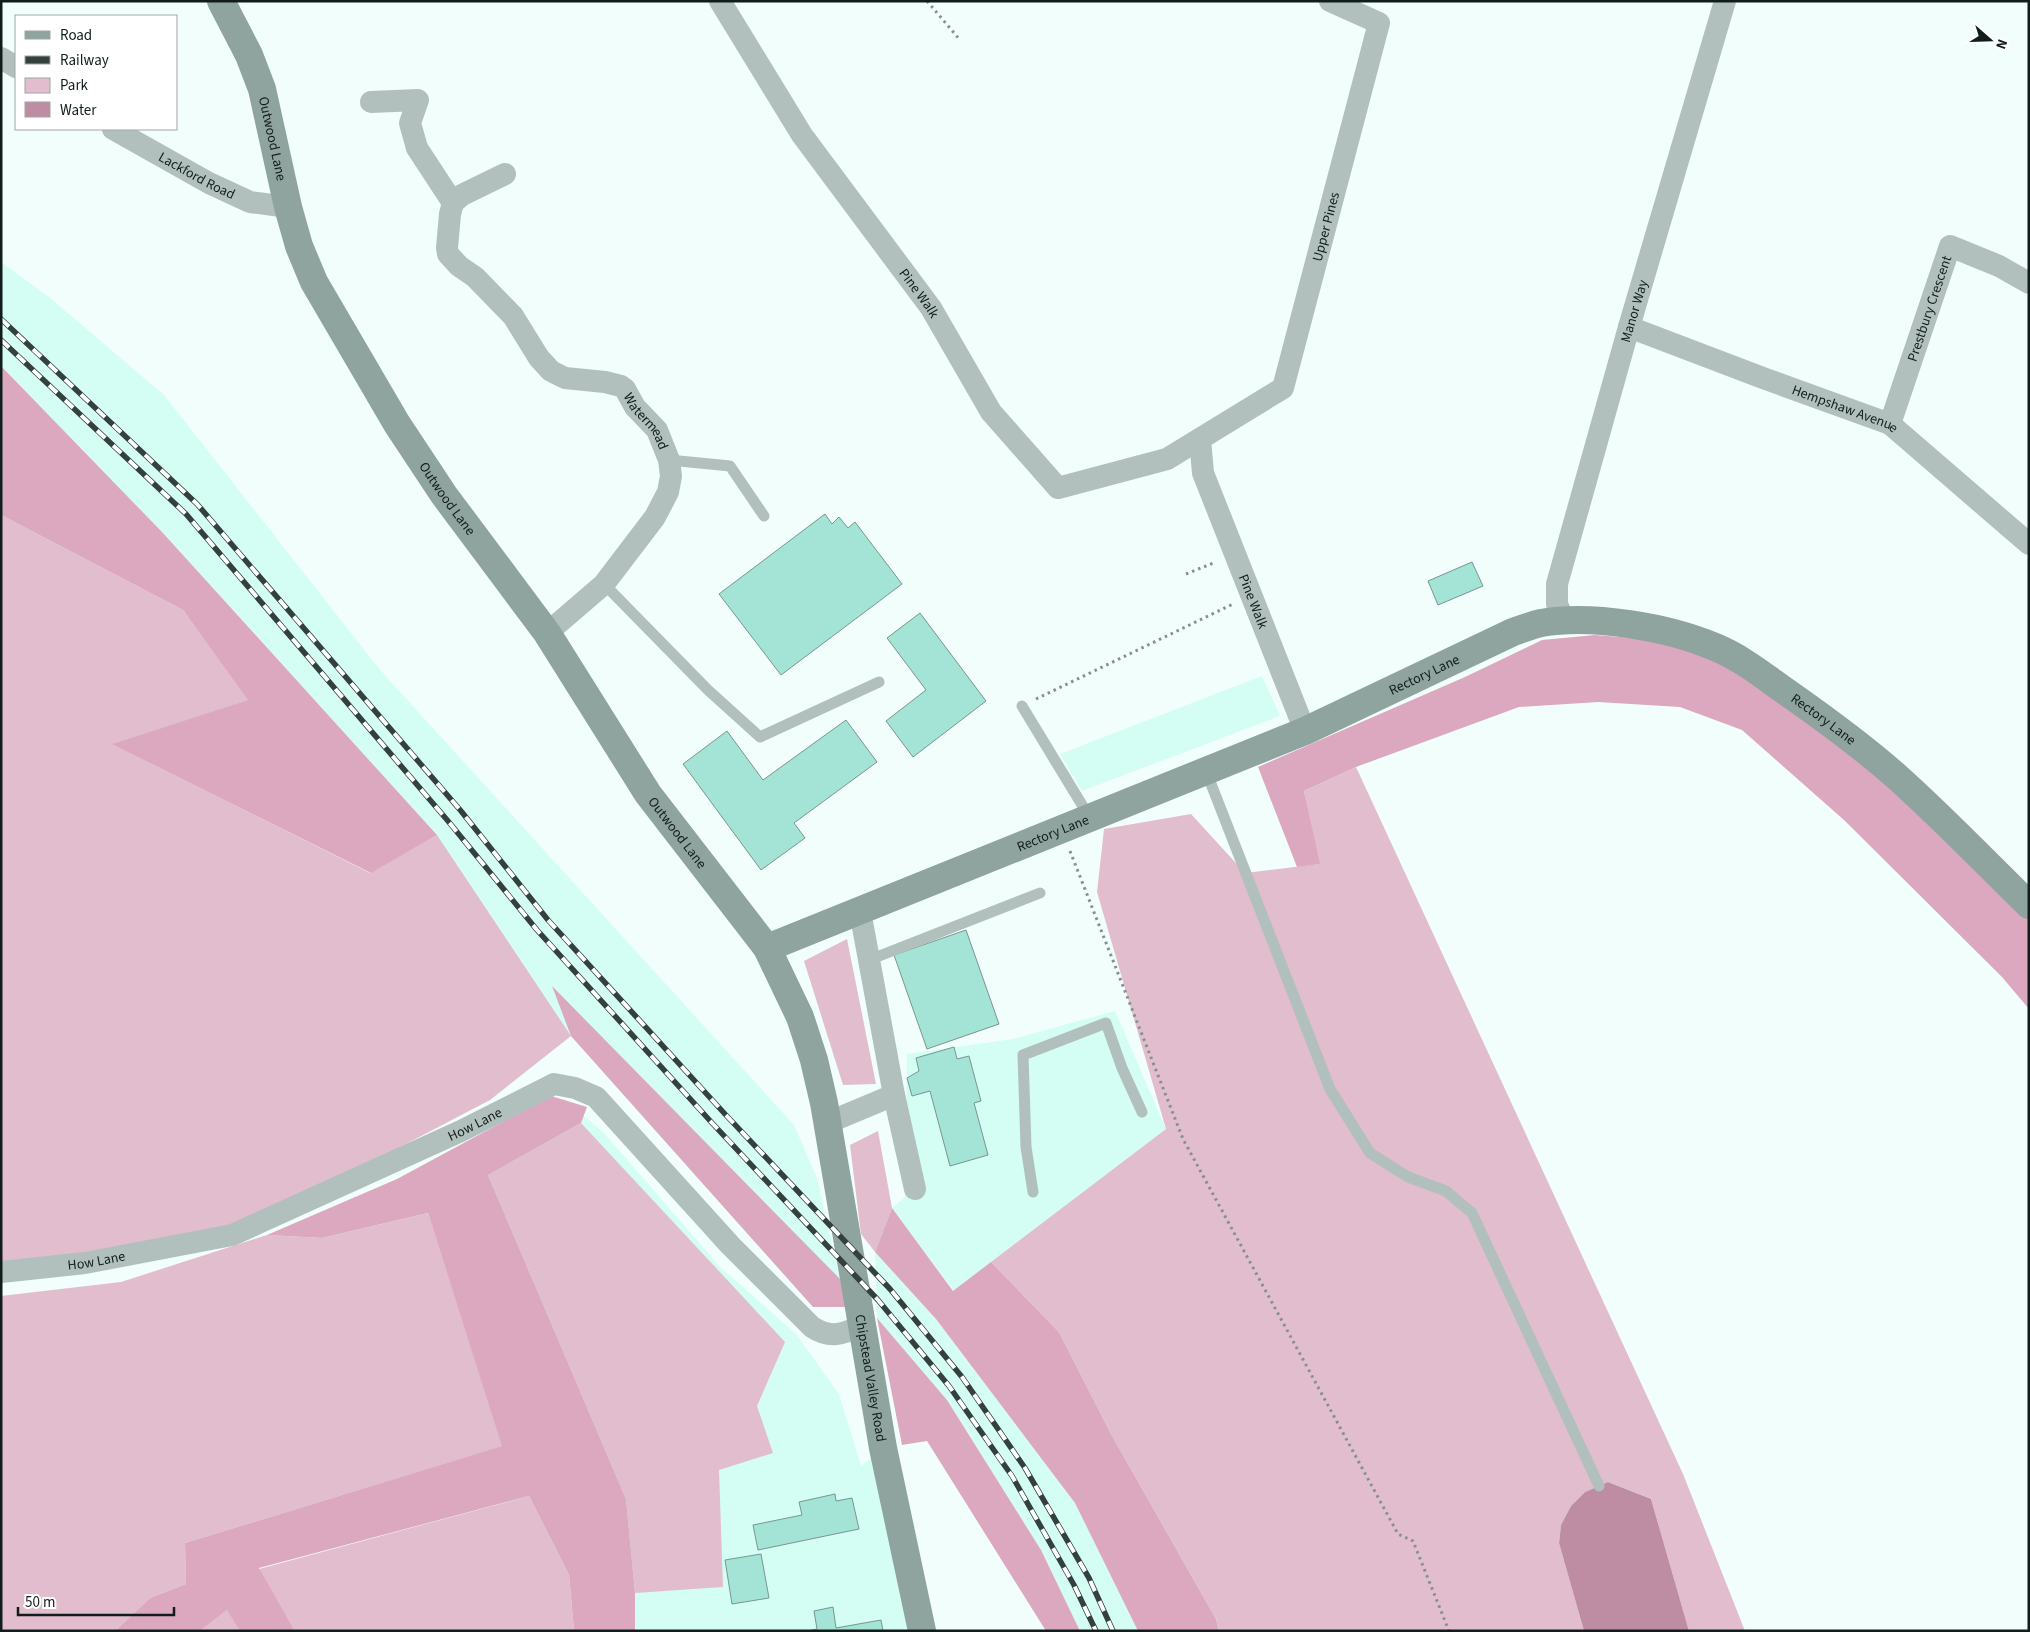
<svg xmlns="http://www.w3.org/2000/svg" width="2030" height="1632" viewBox="0 0 2030 1632" font-family="'Source Sans 3',sans-serif">
<style>
.built{fill:#d4fdf4}
.green{fill:#e2bdcd}
.forest{fill:#dca8c0}
.water{fill:#be8ca3}
.building{fill:#a3e4d7;stroke:#799690}
.lines{fill:none;stroke-linecap:round;stroke-linejoin:round}
.path{stroke:#84918e;stroke-width:3;stroke-dasharray:2.5 4;stroke-linecap:butt}
.lane{stroke:#b2c0bd;stroke-width:11}
.street{stroke:#b2c0bd;stroke-width:22}
.secondary{stroke:#8fa39f;stroke-width:28}
.rail-casing{stroke:#33403d;stroke-width:5.5}
.rail{stroke:#fff;stroke-width:4;stroke-dasharray:11;stroke-linecap:butt}
.labels{text-anchor:middle;stroke-width:4;stroke-linejoin:round;paint-order:stroke}
.street-label{font-size:14px;fill:#111d1a;stroke:#fff}
</style>
<rect width="100%" height="100%" fill="#f1fefb"/>
<g class="built">
<polygon points="1,262 49,297 164,395 380,670 794,1125 817,1178 846,1307 813,1307 571,1036 437,835 162,532 1,366"/>
<polygon points="1262,676 1280,716 1082,791 1060,754"/>
<polygon points="1115,1011 1166,1129 954,1291 892,1208 905,1197 907,1054 1013,1039"/>
<polygon points="564,1099 604,1133 720,1267 796,1334 839,1394 861,1466 883,1448 922,1631 605,1631 456,1151"/>
<polygon points="875,1252 936,1319 1075,1503 1138,1631 1080,1631 1041,1550 947,1400 877,1318"/>
</g>
<g class="green">
<polygon points="1,515 183,610 249,700 113,744 370,873 437,835 571,1036 490,1100 232,1235 1,1272"/>
<polygon points="1356,767 1683,1474 1745,1631 1689,1631 1651,1499 1608,1482 1585,1492 1571,1506 1561,1525 1559,1543 1584,1631 1219,1631 1216,1619 1111,1434 1059,1332 991,1262 1166,1129 1097,892 1104,829 1191,814 1245,873 1319,864 1304,791"/>
<polygon points="847,939 876,1084 843,1085 804,961"/>
<polygon points="581,1123 785,1342 757,1406 773,1453 719,1470 723,1587 635,1593 626,1499 488,1175"/>
<polygon points="878,1131 892,1208 875,1252 861,1234 850,1145"/>
<polygon points="428,1213 503,1446 185,1543 186,1584 150,1598 115,1631 1,1631 1,1296 121,1282 267,1235 322,1238"/>
<polygon points="529,1496 569,1575 574,1631 295,1631 259,1569"/>
<polygon points="228,1609 240,1631 200,1631"/>
</g>
<g class="forest">
<polygon points="1,366 162,532 437,835 371,873 112,744 248,700 183,610 1,515"/>
<polygon points="1595,635 1659,640 1715,659 1792,708 1885,780 2029,919 2029,1009 2002,977 1844,820 1742,730 1680,707 1598,702 1519,707 1356,767 1304,791 1320,864 1297,867 1258,767 1465,677 1542,640"/>
<polygon points="552,986 840,1279 846,1307 813,1307 571,1036"/>
<polygon points="551,1096 587,1107 581,1123 488,1175 626,1499 635,1593 635,1631 574,1631 569,1575 529,1496 259,1568 295,1631 240,1631 227,1610 200,1631 115,1631 150,1598 186,1584 185,1543 502,1446 428,1213 322,1238 267,1235 397,1179"/>
<polygon points="892,1208 953,1291 991,1262 1059,1332 1111,1434 1216,1619 1219,1631 1138,1631 1075,1503 936,1319 875,1252"/>
<polygon points="877,1318 947,1400 1041,1550 1080,1631 1046,1631 927,1441 902,1445"/>
</g>
<polygon class="water" points="1608,1482 1651,1499 1689,1631 1584,1631 1559,1543 1561,1525 1571,1506 1585,1492"/>
<g class="building">
<polygon points="825,514 832,524 839,517 848,528 855,522 902,584 781,675 719,594"/>
<polygon points="1472,562 1483,586 1438,605 1428,581"/>
<polygon points="920,613 986,701 913,757 886,721 926,690 887,638"/>
<polygon points="846,720 877,762 794,823 805,838 761,870 683,764 727,731 763,780"/>
<polygon points="966,930 999,1024 927,1049 894,955"/>
<polygon points="954,1047 957,1059 969,1056 981,1101 974,1103 988,1155 950,1166 930,1091 912,1096 907,1078 919,1071 916,1058"/>
<polygon points="835,1494 836,1501 852,1498 859,1529 758,1550 753,1525 802,1515 799,1502"/>
<polygon points="761,1554 769,1598 732,1604 725,1560"/>
<polygon points="833,1607 836,1628 881,1620 883,1631 807,1631 817,1629 814,1611"/>
</g>
<g class="lines">
<g class="path">
<polyline points="927,1 960,40"/>
<polyline points="1186,574 1216,562"/>
<polyline points="1036,699 1233,604"/>
<polyline points="1070,851 1183,1139 1398,1534 1413,1541 1449,1631"/>
</g>
<g class="lane">
<polyline points="669,460 730,466 764,516"/>
<polyline points="604,584 708,690 760,737 879,682"/>
<polyline points="1022,706 1090,818"/>
<polyline points="1206,771 1330,1089 1370,1153 1408,1177 1446,1191 1472,1213 1599,1486"/>
<polyline points="869,960 1040,893"/>
<polyline points="1033,1192 1026,1147 1023,1055 1106,1023 1122,1068 1142,1112"/>
</g>
<g class="street">
<path id="s1" d="M720,1L802,135L931,308L991,412L1058,488L1167,459L1283,388L1379,23L1330,1"/>
<polyline points="1,58 16,67"/>
<polyline points="371,102 418,100 410,123 417,148 453,203"/>
<path id="s2" d="M113,129L209,183L250,202L288,207"/>
<path id="s3" d="M505,174L462,195L453,203L450,214L447,248L448,254L459,266L475,277L513,316L539,358L551,371L565,378L605,382L621,386L625,389L635,407L657,430L669,460L671,476L668,492L655,517L604,584L547,633"/>
<path id="s4" d="M1629,327L1763,378L1890,424L2029,544"/>
<path id="s5" d="M1890,424L1950,246L1999,266L2029,283"/>
<path id="s6" d="M1200,439L1203,473L1305,731"/>
<path id="s7" d="M1564,621L1557,604V584L1629,327L1725,1"/>
<polyline points="860,911 894,1095 915,1189"/>
<polyline points="827,1123 894,1095"/>
<path id="s8" d="M1,1272L85,1263L232,1235L461,1131L554,1084L575,1088L596,1097L730,1245L812,1327C830,1339 843,1334 861,1326"/>
</g>
<g class="secondary">
<path id="s9" d="M221,1L249,55L262,89L288,207L299,246L314,282L397,424L444,495L547,633L648,794L767,948L800,1017L814,1060L824,1103L883,1448L922,1631"/>
<path id="s10" d="M767,948L1305,731L1513,632C1522,629 1532,625 1541,623C1592,614 1668,627 1715,647C1742,658 1765,677 1788,693C1825,719 1862,746 1896,776C1942,817 1985,862 2029,905"/>
</g>
<g class="rail-casing">
<g id="rail">
<polyline points="1,319 197,504 461,811 548,920 724,1113 890,1289 962,1377 1025,1468 1089,1578 1113,1631"/>
<polyline points="1,340 186,514 448,821 537,930 713,1124 878,1300 949,1386 1012,1476 1074,1585 1096,1631"/>
</g>
</g>
<use href="#rail" class="rail"/>
</g>
<g class="labels">
<g class="street-label">
<text dy="5" stroke="none"><textPath href="#s9" startOffset="148">Outwood Lane</textPath></text>
<text dy="5" stroke="none"><textPath href="#s2" startOffset="96">Lackford Road</textPath></text>
<text dy="5" stroke="none"><textPath href="#s1" startOffset="1010">Upper Pines</textPath></text>
<text dy="5" stroke="none"><textPath href="#s1" startOffset="354">Pine Walk</textPath></text>
<text dy="5" stroke="none"><textPath href="#s5" startOffset="122">Prestbury Crescent</textPath></text>
<text dy="5" stroke="none"><textPath href="#s7" startOffset="322">Manor Way</textPath></text>
<text dy="5" stroke="none"><textPath href="#s4" startOffset="231">Hempshaw Avenue</textPath></text>
<text dy="5" stroke="none"><textPath href="#s3" startOffset="385">Watermead</textPath></text>
<text dy="5" stroke="none"><textPath href="#s9" startOffset="552">Outwood Lane</textPath></text>
<text dy="5" stroke="none"><textPath href="#s6" startOffset="172">Pine Walk</textPath></text>
<text dy="5" stroke="none"><textPath href="#s10" startOffset="712">Rectory Lane</textPath></text>
<text dy="5" stroke="none"><textPath href="#s10" startOffset="1148">Rectory Lane</textPath></text>
<text dy="5" stroke="none"><textPath href="#s9" startOffset="958">Outwood Lane</textPath></text>
<text dy="5" stroke="none"><textPath href="#s10" startOffset="308">Rectory Lane</textPath></text>
<text dy="5" stroke="none"><textPath href="#s8" startOffset="501">How Lane</textPath></text>
<text dy="5" stroke="none"><textPath href="#s8" startOffset="96">How Lane</textPath></text>
<text dy="5" stroke="none"><textPath href="#s9" startOffset="1549">Chipstead Valley Road</textPath></text>
</g>
</g>
<rect width="2030" height="1632" fill="none" stroke="#111d1a" stroke-width="5"/>
<rect x="15" y="15" width="162" height="115" fill="#ffffff" stroke="#a0a5a3"/>
<rect x="25" y="31" width="25" height="8" fill="#8fa39f" stroke="#a0a5a3"/>
<text x="60" y="40" font-size="15" fill="#111d1a">Road</text>
<rect x="25" y="56" width="25" height="8" fill="#33403d" stroke="#a0a5a3"/>
<text x="60" y="65" font-size="15" fill="#111d1a">Railway</text>
<rect x="25" y="78" width="25" height="15" fill="#e2bdcd" stroke="#a0a5a3"/>
<text x="60" y="90" font-size="15" fill="#111d1a">Park</text>
<rect x="25" y="102" width="25" height="15" fill="#be8ca3" stroke="#a0a5a3"/>
<text x="60" y="115" font-size="15" fill="#111d1a">Water</text>
<g transform="translate(1990 40) rotate(110)" stroke="#ffffff" stroke-width="4" paint-order="stroke">
<path d="M0-4L9 19L0 12L-9 19Z" fill="#111d1a"/>
<text y="-8" font-size="14" font-weight="bold" text-anchor="middle" fill="#111d1a">N</text>
</g>
<path d="M18 1607v8h156v-8" fill="none" stroke="#111d1a" stroke-width="2.5"/>
<text x="25" y="1607" font-size="15" fill="#111d1a" stroke="#ffffff" stroke-width="4" paint-order="stroke">50 m</text>
</svg>
